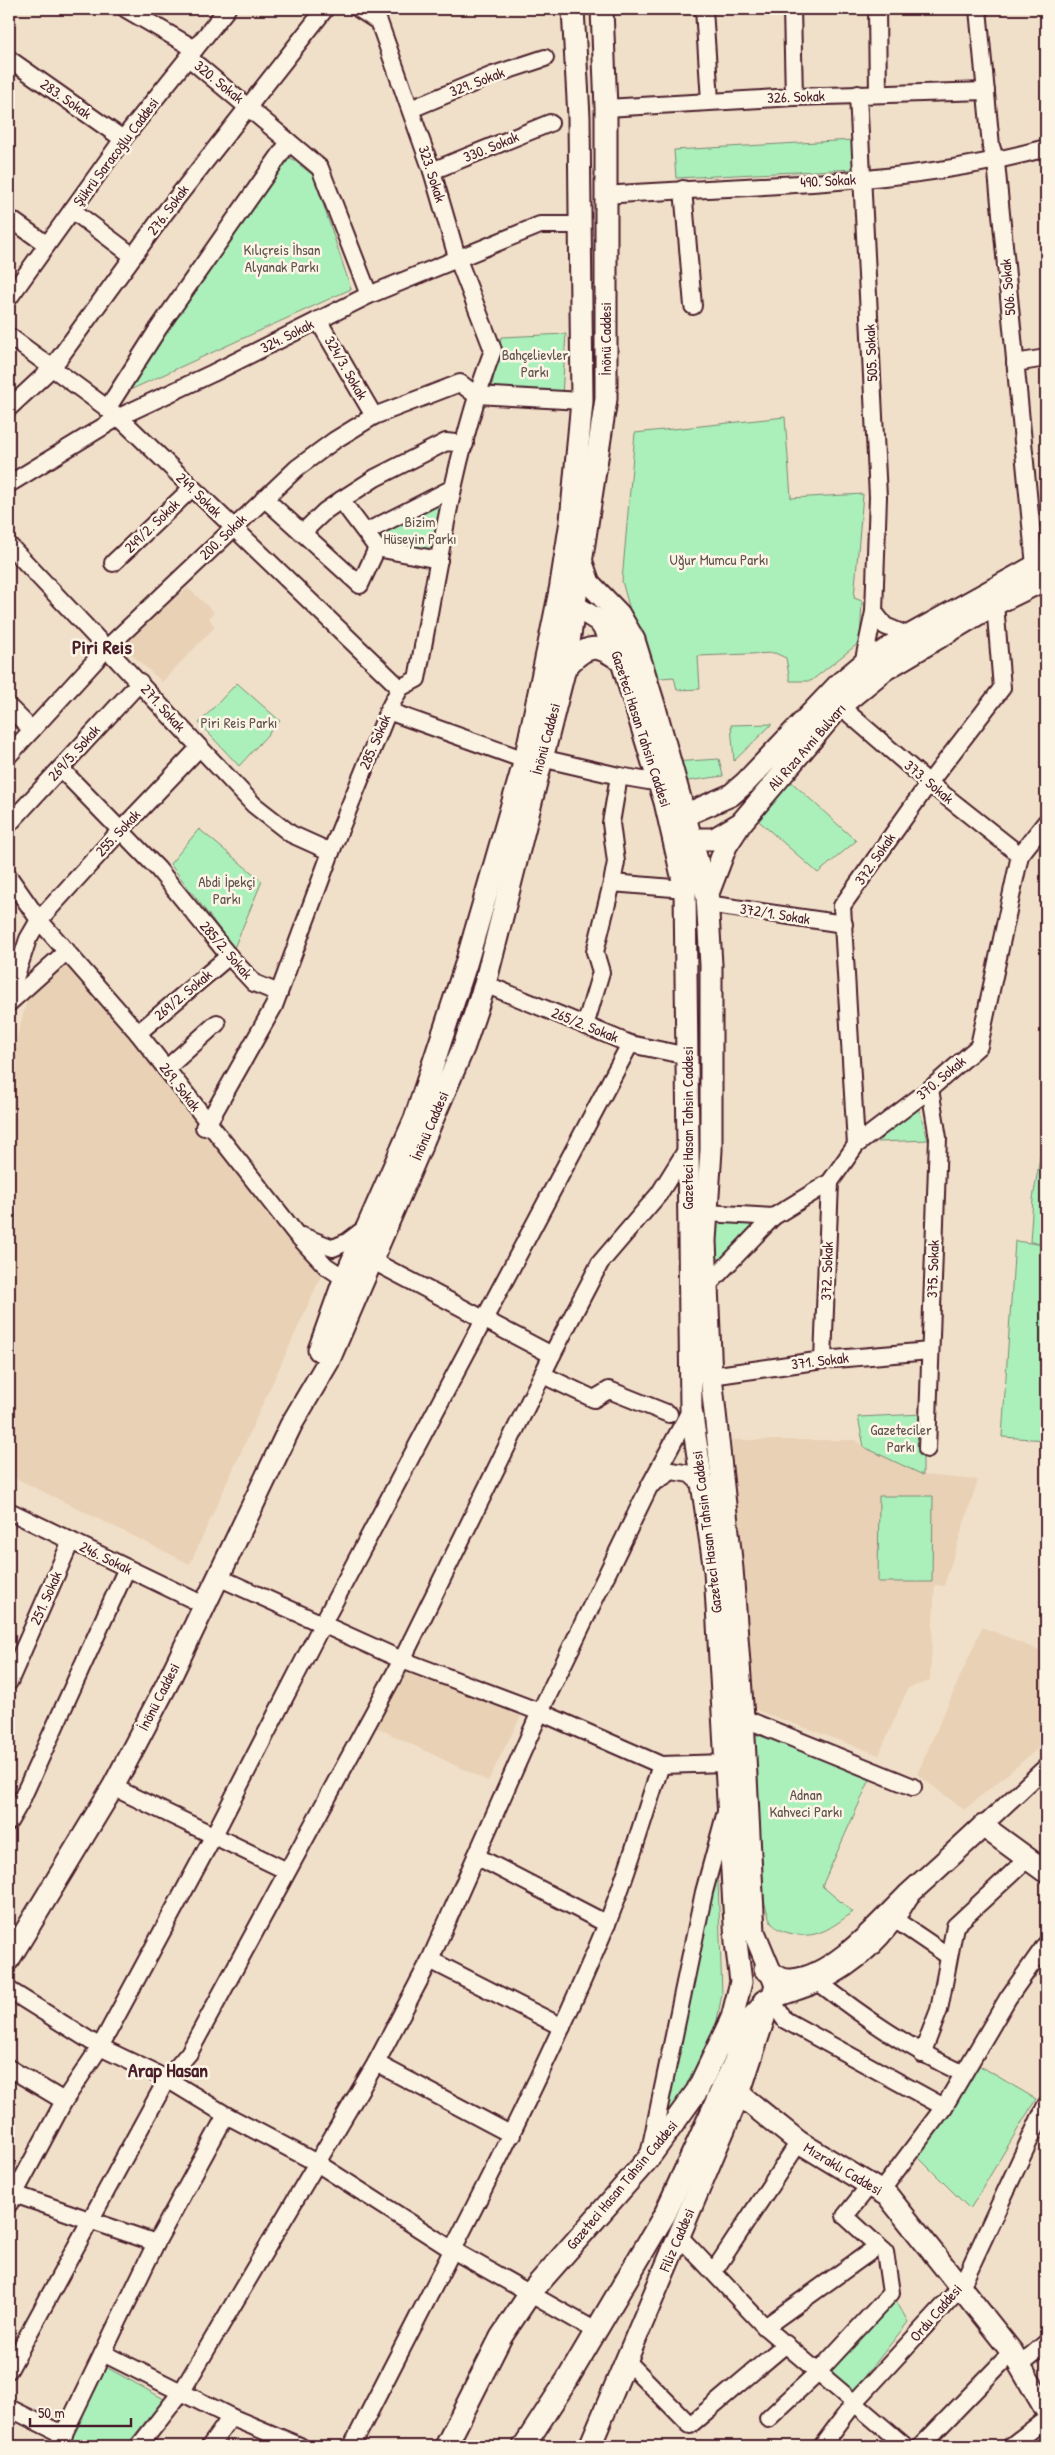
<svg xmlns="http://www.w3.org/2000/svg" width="1055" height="2455" viewBox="0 0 1055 2455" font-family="'Patrick Hand',sans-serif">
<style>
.built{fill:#e9d1b6}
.green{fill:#abf0bb;stroke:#7a8873}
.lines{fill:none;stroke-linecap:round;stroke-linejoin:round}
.minor-casing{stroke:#4a1f2b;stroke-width:20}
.major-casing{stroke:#4a1f2b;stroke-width:25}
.minor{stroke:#fcf5e5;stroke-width:16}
.major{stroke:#fcf5e5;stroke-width:21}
.labels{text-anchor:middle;stroke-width:5;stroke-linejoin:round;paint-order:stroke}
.street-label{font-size:15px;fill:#4a1f2b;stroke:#fcf5e5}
.park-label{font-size:15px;fill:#62534f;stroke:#fcf5e5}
.district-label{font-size:20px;font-weight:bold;fill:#4a1f2b;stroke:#fcf5e5}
</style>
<rect width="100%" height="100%" fill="#f1e0c9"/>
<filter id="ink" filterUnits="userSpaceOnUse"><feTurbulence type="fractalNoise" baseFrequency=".02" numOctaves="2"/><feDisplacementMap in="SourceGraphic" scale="10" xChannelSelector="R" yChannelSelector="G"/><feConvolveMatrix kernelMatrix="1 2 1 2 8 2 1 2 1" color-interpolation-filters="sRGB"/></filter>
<g filter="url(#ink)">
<g class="built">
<polygon points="188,588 214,612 209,618 215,627 162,682 122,646 149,618"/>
<polygon points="65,958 323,1272 190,1564 9,1475 9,1066 34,975"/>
<polygon points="732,1440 856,1440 864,1447 923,1475 978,1480 944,1586 935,1585 930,1681 908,1688 879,1755 748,1707"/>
<polygon points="982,1627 1046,1653 1046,1742 964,1810 917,1774"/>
<polygon points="404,1670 521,1716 488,1781 371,1725"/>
</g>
<g class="green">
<polygon points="853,140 855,169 676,178 674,150"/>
<polygon points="287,155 314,176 351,289 119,395"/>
<polygon points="566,334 562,395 491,390 501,337"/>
<polygon points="785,417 791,498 863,494 854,598 862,601 860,642 811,681 790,681 786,658 775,653 698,656 700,689 677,690 674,677 649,679 622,581 635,433"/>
<polygon points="444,495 437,554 379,544 369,533"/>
<polygon points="237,683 280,721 239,766 199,723"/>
<polygon points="772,724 734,761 731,725"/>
<polygon points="719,759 723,776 681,782 672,762"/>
<polygon points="786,777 856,841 818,873 753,816"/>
<polygon points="199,829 262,881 234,948 170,864"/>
<polygon points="917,1102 928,1140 878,1142"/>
<polygon points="1046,1122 1046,1243 1030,1242 1033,1199"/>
<polygon points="706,1217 765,1219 707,1276"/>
<polygon points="1015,1241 1046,1245 1046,1440 1002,1437"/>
<polygon points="923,1414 923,1475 864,1447 858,1417"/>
<polygon points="879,1496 933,1496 932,1582 878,1582"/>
<path d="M755,1734L871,1777L822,1886L853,1912C832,1927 816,1941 789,1933C782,1931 776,1929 772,1923C768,1917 766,1907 764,1901Z"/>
<polygon points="718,1881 722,1994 712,2047 656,2137 713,1885"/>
<polygon points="975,2063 1036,2099 970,2209 916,2155"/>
<polygon points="894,2297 908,2322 852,2393 828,2367"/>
<polygon points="106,2367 164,2399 126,2446 64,2446"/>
</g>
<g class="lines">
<g class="minor-casing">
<g id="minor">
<polyline points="126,9 195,49"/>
<polyline points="704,9 710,101"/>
<polyline points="792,9 794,97"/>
<polyline points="877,9 878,94"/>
<polyline points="978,9 991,146 996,162 1035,566"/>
<polyline points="189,58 320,168 369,295"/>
<polyline points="9,59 123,139"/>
<polyline points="858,94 878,497 874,612 863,664"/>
<polyline points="606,108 794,97 986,91"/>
<polyline points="411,109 493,75 545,58"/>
<polyline points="432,171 550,123"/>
<polyline points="683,189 693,306"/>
<path d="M606,195C753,184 904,187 1046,148"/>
<polyline points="72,210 133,256"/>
<polyline points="9,218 46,244"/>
<polyline points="9,298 123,139 227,9"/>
<polyline points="318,320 374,416"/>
<polyline points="9,336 119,417 400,688"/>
<polyline points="1015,363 1046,358"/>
<polyline points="9,408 52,368 164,214 325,9"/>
<polyline points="107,409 158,329 289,142"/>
<polyline points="9,484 119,417 213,373 369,295 540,225 579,225"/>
<polyline points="264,498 360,585 377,548"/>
<polyline points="366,532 451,489"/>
<polyline points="302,533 325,511 341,500"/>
<polyline points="9,545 254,805 291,834 331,852"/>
<polyline points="439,560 377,548 341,500 375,478 446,442 465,444"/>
<polyline points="113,563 192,488"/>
<polyline points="874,612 885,626 909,636"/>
<polyline points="840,706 929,783 1020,855"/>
<polyline points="9,707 32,730"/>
<polyline points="388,711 525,760"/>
<polyline points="9,755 107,648 297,468 335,440 374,416 460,383 476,395 582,401"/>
<polyline points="541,758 619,776 660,783"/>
<polyline points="61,769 158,869 229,956 254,983 279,993"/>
<polyline points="9,824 140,682"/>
<polyline points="9,877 39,920 138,1033 296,1234 326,1266 353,1284"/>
<polyline points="612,883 616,862 611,823 619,776"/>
<polyline points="707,904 844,924"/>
<polyline points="485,984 630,1044 688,1056"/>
<polyline points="9,997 28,939 39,920 120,831 199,748"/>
<polyline points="9,1003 67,951"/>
<polyline points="585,1026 601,972 595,952 612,883 685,889"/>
<polyline points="138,1033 229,956"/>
<polyline points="166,1069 217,1023"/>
<path d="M204,1127L208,1123L274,1006L331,852L388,711L400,688L417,679C438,568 453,456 493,350L457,257L432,171L379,22L359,9"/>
<polyline points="856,1145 842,906 929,783 1002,688 995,604"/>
<polyline points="706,1213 773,1217 830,1182 856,1145 930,1089 979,1046 1020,855 1046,822"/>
<polyline points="302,1236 333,1248 347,1242 368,1226"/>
<polyline points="371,1260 552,1355"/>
<polyline points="707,1286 773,1217"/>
<polyline points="823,1360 830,1182"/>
<polyline points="543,1375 594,1399 609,1390 669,1414"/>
<polyline points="711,1376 823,1360 930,1351"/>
<polyline points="927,1449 938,1138 930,1089"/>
<polyline points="652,1484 672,1471 690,1474 702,1485"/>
<polyline points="9,1511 204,1605"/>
<polyline points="218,1577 402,1660 540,1712 661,1765 726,1763"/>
<polyline points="9,1682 71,1541"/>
<polyline points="743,1718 913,1787"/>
<polyline points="113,1787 287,1871"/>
<polyline points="9,1822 20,1803 127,1568"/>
<polyline points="983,1826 1046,1767"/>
<polyline points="476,1856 607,1924"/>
<polyline points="894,1919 947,1955"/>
<polyline points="430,1960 562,2027"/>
<path d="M817,1981C866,2019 907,2047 962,2073"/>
<polyline points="9,1990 100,2047 167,2079 226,2115 317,2163 451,2249 596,2331"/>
<polyline points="770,1998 785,2020 944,2107"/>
<polyline points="922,2054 939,2010 955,1926 1027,1859"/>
<polyline points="376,2063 512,2135"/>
<polyline points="9,2068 64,2101"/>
<polyline points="649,2155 704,1892 725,1815"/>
<polyline points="881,2191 944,2107 1008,1998 1046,1944"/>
<polyline points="14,2194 156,2243"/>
<polyline points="9,2204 64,2101 100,2047 214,1835 323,1623 630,1044"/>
<polyline points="678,2235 765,2327 905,2446"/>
<polyline points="714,2271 799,2142"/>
<polyline points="765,2327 878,2246 845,2216 870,2185"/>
<polyline points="103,2353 231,2417 300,2446"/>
<polyline points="626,2360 690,2425 786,2344"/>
<polyline points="1021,2364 1046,2343"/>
<polyline points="9,2370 167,2079 189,2053 402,1660 552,1355 600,1263 659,1194 687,1149"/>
<polyline points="9,2408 64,2435"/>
<polyline points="768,2419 817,2373 891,2293 885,2252 878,2246"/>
<polyline points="58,2446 156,2243 226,2115"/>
<polyline points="139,2446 182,2391 376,2063 430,1960 540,1712 650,1485 691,1409"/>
<polyline points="210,2446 231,2417"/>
<path d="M352,2446C439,2274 532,2104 606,1926C628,1874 643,1818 661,1765"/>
<polyline points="822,2446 855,2402 961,2287 1046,2105"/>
<polyline points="921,2446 1012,2352"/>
<polyline points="1011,2446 1046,2419"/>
</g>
</g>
<g class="major-casing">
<g id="major">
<polyline points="1046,560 909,636 863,664 839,684 745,783 731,795 685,815 673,832 691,839 714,839 741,823 840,706 884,670 995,604 1046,579"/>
<path d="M565,668C586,644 597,642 622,662"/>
<polyline points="707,896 726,846 739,826"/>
<polyline points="319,1350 344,1280 415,1119 466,964 525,760 560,591 571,521 582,401 579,117 573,9"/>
<polyline points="9,1959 113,1787 168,1682 291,1425 328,1362 464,1046 485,984 565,668 606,399 606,108 602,9"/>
<path d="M765,1969C774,1974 780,1981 792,1980C835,1977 881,1921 910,1893C934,1871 959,1849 983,1826L1046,1872"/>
<path d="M764,2001C781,1993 800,1989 818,1981C857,1963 887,1932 908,1895"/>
<polyline points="764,2018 739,2094 799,2142 888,2196 1012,2352 1046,2410"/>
<polyline points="446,2446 501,2337 531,2292 648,2159 697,2091 732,2018 741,1982 736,1942 715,1571 691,1409 685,889 665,802 622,662 612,640 599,621 575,606 560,591"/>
<polyline points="524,2446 567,2380 665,2214 735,2061 739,2044 753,2016 773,1995 776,1985 754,1932 743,1718 732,1569 711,1376 705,1241 711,1150 711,965 707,896 655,708 634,640 619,614 589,583 582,563"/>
<polyline points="590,2446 739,2094 737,2081"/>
</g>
</g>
<use href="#minor" class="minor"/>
<use href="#major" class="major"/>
</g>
</g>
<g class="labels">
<g class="street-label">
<text transform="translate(219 82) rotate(39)" y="5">320. Sokak</text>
<text transform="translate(477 82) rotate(-21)" y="5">329. Sokak</text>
<text transform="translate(796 97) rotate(-2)" y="5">326. Sokak</text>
<text transform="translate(66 99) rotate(35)" y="5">283. Sokak</text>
<text transform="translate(491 147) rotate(-22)" y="5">330. Sokak</text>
<text transform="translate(116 152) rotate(-53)" y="5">Şükrü Saracoğlu Caddesi</text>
<text transform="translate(432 174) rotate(72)" y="5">323. Sokak</text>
<text transform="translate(828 181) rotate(-3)" y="5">490. Sokak</text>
<text transform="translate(168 210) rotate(-53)" y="5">276. Sokak</text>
<text transform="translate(1008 287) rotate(-95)" y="5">506. Sokak</text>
<text transform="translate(287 336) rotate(-27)" y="5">324. Sokak</text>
<text transform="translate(606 339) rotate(-90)" y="5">İnönü Caddesi</text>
<text transform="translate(871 353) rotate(-93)" y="5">505. Sokak</text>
<text transform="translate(346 368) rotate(60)" y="5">324/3. Sokak</text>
<text transform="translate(199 495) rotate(44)" y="5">249. Sokak</text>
<text transform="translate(152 526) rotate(-44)" y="5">249/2. Sokak</text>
<text transform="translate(223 537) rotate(-44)" y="5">200. Sokak</text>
<text transform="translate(163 708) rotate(48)" y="5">271. Sokak</text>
<text transform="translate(641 729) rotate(72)" y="5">Gazeteci Hasan Tahsin Caddesi</text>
<text transform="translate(546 739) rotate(-75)" y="5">İnönü Caddesi</text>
<text transform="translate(375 742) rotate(-67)" y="5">285. Sokak</text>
<text transform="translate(807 747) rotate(-49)" y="5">Ali Rıza Avni Bulvarı</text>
<text transform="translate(74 753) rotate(-48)" y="5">269/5. Sokak</text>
<text transform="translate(929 782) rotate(40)" y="5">373. Sokak</text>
<text transform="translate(118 833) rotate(-47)" y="5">255. Sokak</text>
<text transform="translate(875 859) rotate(-55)" y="5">372. Sokak</text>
<text transform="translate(775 914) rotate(9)" y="5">372/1. Sokak</text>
<text transform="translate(226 950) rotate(49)" y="5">285/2. Sokak</text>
<text transform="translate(183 995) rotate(-40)" y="5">269/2. Sokak</text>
<text transform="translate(585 1025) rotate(22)" y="5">265/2. Sokak</text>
<text transform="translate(941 1078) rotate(-40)" y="5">370. Sokak</text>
<text transform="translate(180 1087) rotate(52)" y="5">269. Sokak</text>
<text transform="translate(430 1126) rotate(-67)" y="5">İnönü Caddesi</text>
<text transform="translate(688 1128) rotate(-90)" y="5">Gazeteci Hasan Tahsin Caddesi</text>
<text transform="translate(933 1269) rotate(-88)" y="5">375. Sokak</text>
<text transform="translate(827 1271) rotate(-88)" y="5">372. Sokak</text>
<text transform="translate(820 1361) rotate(-7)" y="5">371. Sokak</text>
<text transform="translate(707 1532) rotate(-97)" y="5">Gazeteci Hasan Tahsin Caddesi</text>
<text transform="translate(106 1558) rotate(26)" y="5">246. Sokak</text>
<text transform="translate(46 1598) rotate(-66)" y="5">251. Sokak</text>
<text transform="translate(159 1697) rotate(-63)" y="5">İnönü Caddesi</text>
<text transform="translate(843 2169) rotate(31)" y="5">Mızraklı Caddesi</text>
<text transform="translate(622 2185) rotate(-50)" y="5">Gazeteci Hasan Tahsin Caddesi</text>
<text transform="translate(677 2240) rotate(-67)" y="5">Filiz Caddesi</text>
<text transform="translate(936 2313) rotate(-49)" y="5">Ordu Caddesi</text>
</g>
<g class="park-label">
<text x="282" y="255">Kılıçreis İhsan<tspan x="282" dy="17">Alyanak Parkı</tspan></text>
<text x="535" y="360">Bahçelievler<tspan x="535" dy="17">Parkı</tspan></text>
<text x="420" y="527">Bizim<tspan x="420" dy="17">Hüseyin Parkı</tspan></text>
<text x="719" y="565">Uğur Mumcu Parkı</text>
<text x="239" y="728">Piri Reis Parkı</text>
<text x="227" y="887">Abdi İpekçi<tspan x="227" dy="17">Parkı</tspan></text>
<text x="901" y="1435">Gazeteciler<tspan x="901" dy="17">Parkı</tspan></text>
<text x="806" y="1800">Adnan<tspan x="806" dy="17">Kahveci Parkı</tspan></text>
</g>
<g class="district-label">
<text x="102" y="654">Piri Reis</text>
<text x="168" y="2077">Arap Hasan</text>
</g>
</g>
<rect width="1055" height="2455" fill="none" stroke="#fcf5e5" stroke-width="30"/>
<rect x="15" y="15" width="1025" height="2425" fill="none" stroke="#4a1f2b" stroke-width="2" filter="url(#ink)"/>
<path d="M30 2418v8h101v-8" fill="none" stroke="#4a1f2b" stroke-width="2.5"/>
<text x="38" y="2418" font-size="15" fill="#4a1f2b" stroke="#fcf5e5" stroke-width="4" paint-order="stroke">50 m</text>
</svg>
